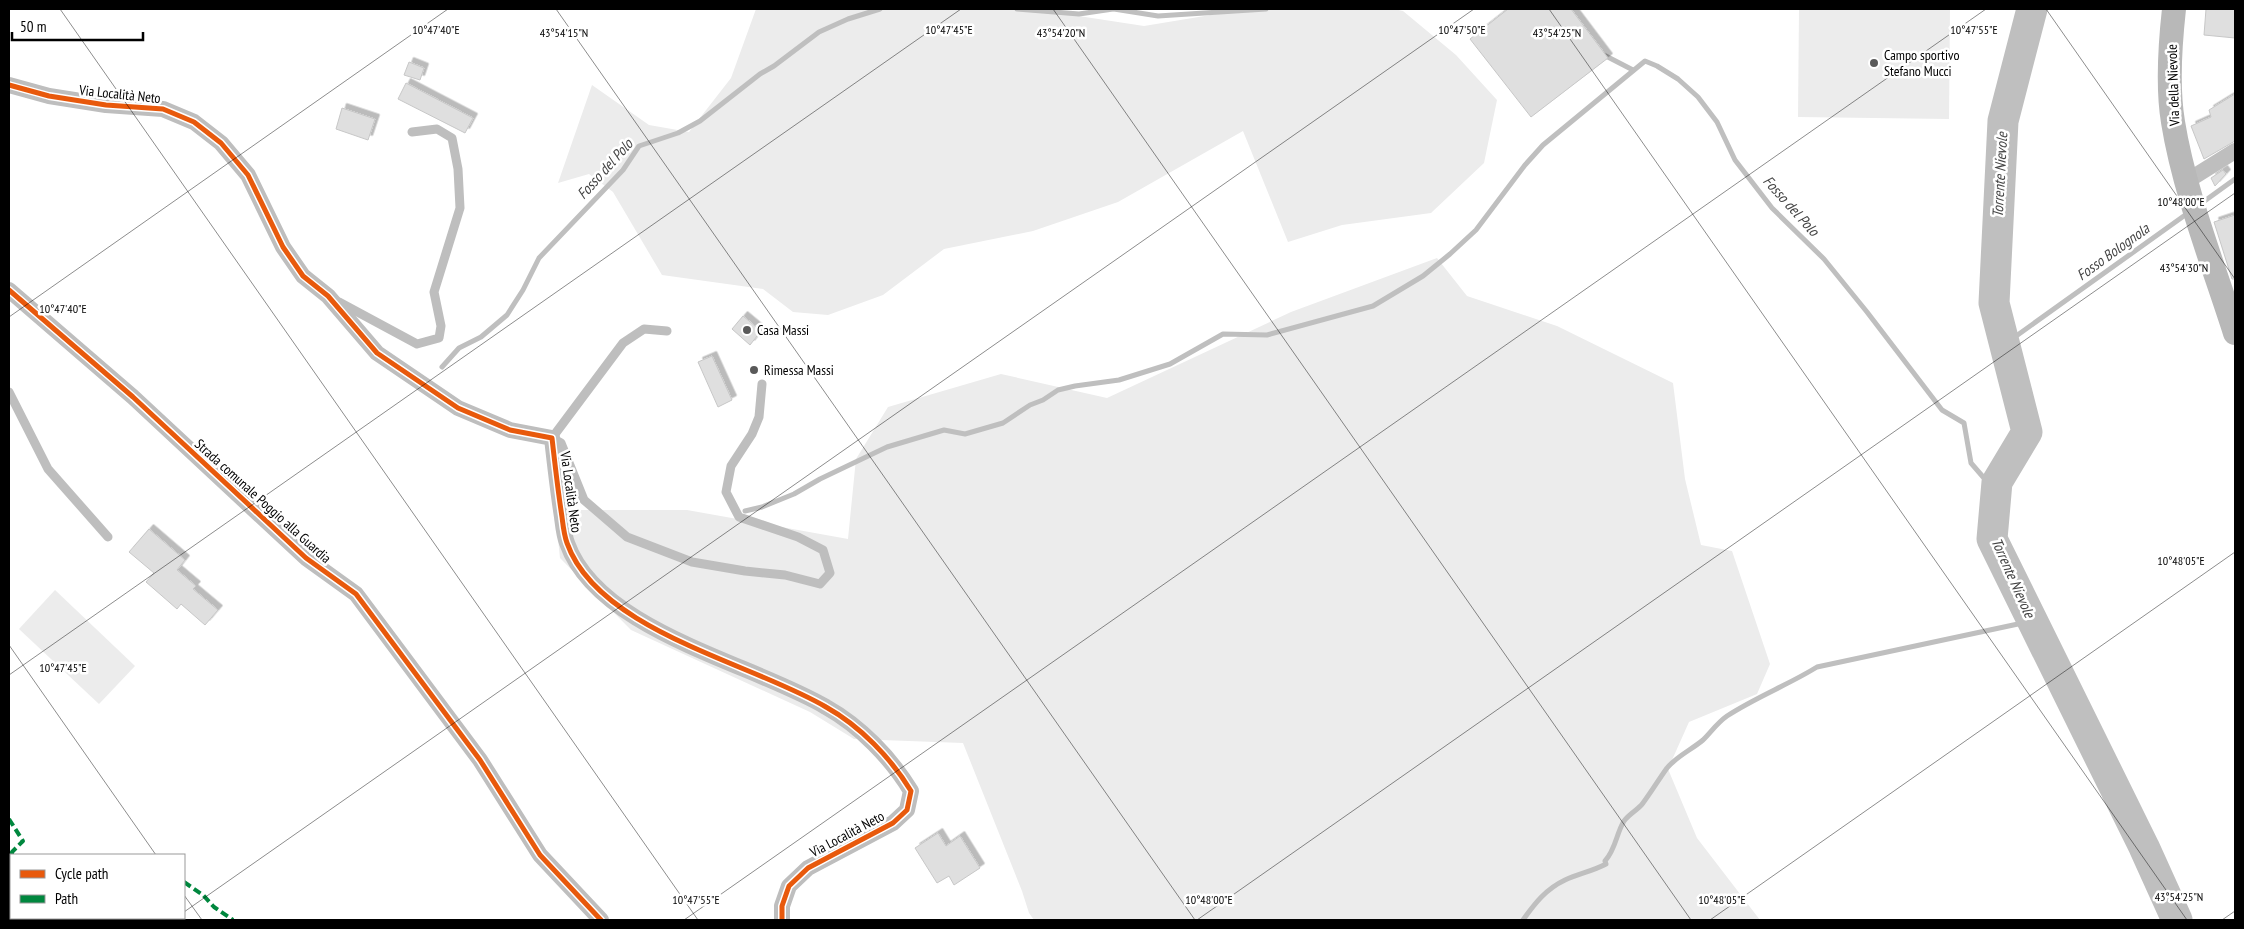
<svg xmlns="http://www.w3.org/2000/svg" width="2244" height="929" viewBox="0 0 2244 929" font-family="'PT Sans Narrow',sans-serif">
<style>
.green{fill:#ececec}
.lines{fill:none;stroke-linecap:round;stroke-linejoin:round}
.stream{stroke:#bfbfbf;stroke-width:5}
.river{stroke:#bfbfbf;stroke-width:31}
.building{fill:#dfdfdf;stroke:#c7c7c7;filter:url(#shadow)}
.lane{stroke:#bebebe;stroke-width:9}
.street{stroke:#bebebe;stroke-width:16}
.secondary{stroke:#b8b8b8;stroke-width:24}
.quiet{stroke:#00873e;stroke-width:4;stroke-dasharray:8 4;stroke-linecap:butt}
.cycleway-casing{stroke:#fff;stroke-width:8}
.cycleway{stroke:#e8590c;stroke-width:5}
.ticks{fill:none;stroke:#000;stroke-width:1;stroke-opacity:0.45}
.poi-dot{fill:#595959;stroke:#fff;stroke-width:2}
.labels{text-anchor:middle;stroke-width:5;stroke-linejoin:round;paint-order:stroke}
.poi-label{font-size:14px;fill:#000;stroke:#fff;text-anchor:start}
.street-label{font-size:14px;fill:#000;stroke:#fff}
.water-label{font-size:15px;font-style:italic;fill:#444;stroke:#fff}
.ticks-label{font-size:12px;text-anchor:middle;fill:#000;stroke:#fff;stroke-width:5;stroke-linejoin:round;paint-order:stroke}
</style>
<defs>
<filter id="shadow"><feDropShadow dx="4.5" dy="-4.5" stdDeviation="0" flood-color="#0004"/></filter>
</defs>
<rect width="100%" height="100%" fill="#fff"/>
<g class="green">
<polygon points="756,9 1041,9 1046,11 1144,26 1247,9 1394,9 1403,11 1456,55 1497,100 1484,163 1431,213 1342,225 1288,242 1243,131 1118,202 1033,231 944,249 883,295 828,315 793,312 763,289 662,275 613,192 589,174 558,183 592,85 649,125 689,132 731,78"/>
<polygon points="1799,9 1950,9 1949,119 1798,117"/>
<polygon points="1437,258 1467,296 1557,326 1673,383 1685,479 1701,545 1732,551 1770,664 1757,694 1689,722 1668,769 1697,838 1760,920 1034,920 1029,913 1022,891 963,743 854,739 810,712 631,630 560,558 555,510 687,510 848,539 856,459 888,407 1001,374 1107,398 1291,312"/>
<polygon points="55,590 135,666 99,704 19,629"/>
</g>
<g class="lines">
<g class="stream">
<polyline points="1017,9 1079,14 1113,9"/>
<polyline points="1114,9 1158,16 1266,9"/>
<polyline points="1602,54 1633,70"/>
<polyline points="2199,205 2235,179"/>
<polyline points="2005,344 2188,213"/>
<polyline points="442,367 459,348 481,337 507,315 523,290 539,258 623,170 639,146 678,133 700,121 760,74 774,66 819,32 848,19 880,9"/>
<polyline points="745,511 762,507 794,494 820,479 887,447 944,430 965,434 1003,423 1030,405 1043,400 1058,390 1075,386 1119,380 1170,364 1223,334 1267,335 1373,306 1423,276 1450,254 1476,230 1525,165 1543,145 1645,61 1657,66 1678,79 1698,97 1717,122 1735,160 1772,208 1824,259 1867,312 1942,410 1964,423 1971,463 1996,492"/>
<path d="M1523,920C1535,903 1546,889 1565,880C1578,874 1593,871 1606,864L1605,861C1616,849 1616,834 1624,821C1630,813 1638,810 1643,803C1652,791 1659,779 1667,768C1677,756 1691,750 1703,740C1711,732 1717,723 1727,716C1756,697 1788,685 1817,667L2032,621"/>
</g>
<polyline class="river" points="2032,9 2003,121 1994,303 2027,432 1997,482 1992,539 2144,847 2177,920"/>
</g>
<g class="building">
<polygon points="1508,9 1571,9 1608,58 1531,117 1470,39"/>
<polygon points="2206,9 2235,9 2235,38 2204,35"/>
<polygon points="409,62 424,68 420,80 404,75"/>
<polygon points="406,83 473,118 465,133 398,99"/>
<polygon points="2235,94 2235,141 2204,159 2191,126 2211,117 2209,110"/>
<polygon points="342,108 375,119 368,140 336,129"/>
<polygon points="2223,170 2226,174 2215,186 2211,178"/>
<polygon points="2235,215 2235,279 2232,279 2214,222"/>
<polygon points="743,316 761,331 750,345 732,329"/>
<polygon points="712,356 732,400 718,407 698,362"/>
<polygon points="149,529 185,560 177,570 196,586 193,589 218,610 205,625 181,604 177,609 146,582 154,573 129,552"/>
<polygon points="938,833 946,846 960,836 980,868 954,885 949,876 937,883 915,848"/>
</g>
<g class="lines">
<g class="lane">
<polyline points="339,302 417,344 439,338 441,326 434,292 460,208 458,169 452,138 437,129 412,132"/>
<polyline points="667,331 644,329 623,343 552,438 561,443 584,500 627,537 692,562 745,571 785,575 820,584 830,573 823,550 798,537 739,517 726,492 731,466 752,434 759,417 762,384"/>
<polyline points="9,392 48,469 108,537"/>
</g>
<g class="street">
<path d="M9,85L49,96L106,105L163,109L194,122L221,143L248,175L283,247L303,276L328,296L377,353L458,408L510,430L552,438C555,465 558,491 562,517C563,525 564,535 567,543C598,631 752,663 826,707C860,726 891,758 911,791L907,810L893,823L808,868L789,886L782,906V920"/>
<polyline points="2187,181 2235,151"/>
<polyline points="9,290 133,397 306,558 356,594 480,760 540,855 601,920"/>
</g>
<path class="secondary" d="M2174,9C2170,45 2167,86 2173,122C2184,191 2214,267 2235,333"/>
<g class="quiet">
<polyline points="9,819 23,841 12,852 12,855"/>
<polyline points="9,867 11,856"/>
<polyline points="184,882 203,895 214,907 233,920"/>
<polyline points="93,920 96,918"/>
</g>
<g class="cycleway-casing">
<g id="cycleway">
<path d="M9,85L49,96L106,105L163,109L194,122L221,143L248,175L283,247L303,276L328,296L377,353L458,408L510,430L552,438C555,465 558,491 562,517C563,525 564,535 567,543C598,631 752,663 826,707C860,726 891,758 911,791L907,810L893,823L808,868L789,886L782,906V920"/>
<polyline points="9,290 133,397 306,558 356,594 480,760 540,855 601,920"/>
</g>
</g>
<use href="#cycleway" class="cycleway"/>
</g>
<path class="ticks" d="M60,9L698,920M556,9L1195,920M1053,9L1691,920M1549,9L2187,920M2046,9L2235,279M9,317L448,9M9,645L156,855M9,675L961,9M184,895L202,920M184,912L1474,9M172,920L175,918M684,920L1986,9M1197,920L2235,193M1710,920L2235,552M2222,920L2235,911"/>
<g class="poi-dot">
<circle cx="1874" cy="63" r="5"/>
<circle cx="747" cy="330" r="5"/>
<circle cx="754" cy="370" r="5"/>
</g>
<g class="labels">
<g class="poi-label">
<text x="1884" y="60">Campo sportivo<tspan x="1884" dy="16">Stefano Mucci</tspan></text>
<text x="757" y="335">Casa Massi</text>
<text x="764" y="375">Rimessa Massi</text>
</g>
<g class="street-label">
<text transform="translate(2173 85) rotate(-92)" y="5">Via della Nievole</text>
<text transform="translate(120 94) rotate(6)" y="5">Via Località Neto</text>
<text transform="translate(571 492) rotate(82)" y="5">Via Località Neto</text>
<text transform="translate(263 501) rotate(42)" y="5">Strada comunale Poggio alla Guardia</text>
<text transform="translate(847 834) rotate(-28)" y="5">Via Località Neto</text>
</g>
<g class="water-label">
<text transform="translate(605 169) rotate(-48)" y="5">Fosso del Polo</text>
<text transform="translate(2000 175) rotate(-87)" y="5">Torrente Nievole</text>
<text transform="translate(1791 206) rotate(48)" y="5">Fosso del Polo</text>
<text transform="translate(2113 252) rotate(-36)" y="5">Fosso Bolognola</text>
<text transform="translate(2013 578) rotate(66)" y="5">Torrente Nievole</text>
</g>
</g>
<g class="ticks-label">
<text x="436" y="34">10°47'40"E</text>
<text x="949" y="34">10°47'45"E</text>
<text x="1462" y="34">10°47'50"E</text>
<text x="1974" y="34">10°47'55"E</text>
<text x="564" y="37">43°54'15"N</text>
<text x="1061" y="37">43°54'20"N</text>
<text x="1557" y="37">43°54'25"N</text>
<text x="2181" y="206">10°48'00"E</text>
<text x="2184" y="272">43°54'30"N</text>
<text x="63" y="313">10°47'40"E</text>
<text x="2181" y="565">10°48'05"E</text>
<text x="63" y="672">10°47'45"E</text>
<text x="2179" y="901">43°54'25"N</text>
<text x="696" y="904">10°47'55"E</text>
<text x="1209" y="904">10°48'00"E</text>
<text x="1722" y="904">10°48'05"E</text>
</g>
<rect width="2244" height="929" fill="none" stroke="#000000" stroke-width="20"/>
<rect x="10" y="854" width="175" height="65" fill="#ffffff" stroke="#999999"/>
<rect x="20" y="870" width="25" height="8" fill="#e8590c" stroke="#999999"/>
<text x="55" y="879" font-size="15" fill="#000000">Cycle path</text>
<rect x="20" y="895" width="25" height="8" fill="#00873e" stroke="#999999"/>
<text x="55" y="904" font-size="15" fill="#000000">Path</text>
<path d="M12 32v8h131v-8" fill="none" stroke="#000000" stroke-width="2.5"/>
<text x="20" y="32" font-size="15" fill="#000000" stroke="#ffffff" stroke-width="4" paint-order="stroke">50 m</text>
</svg>
